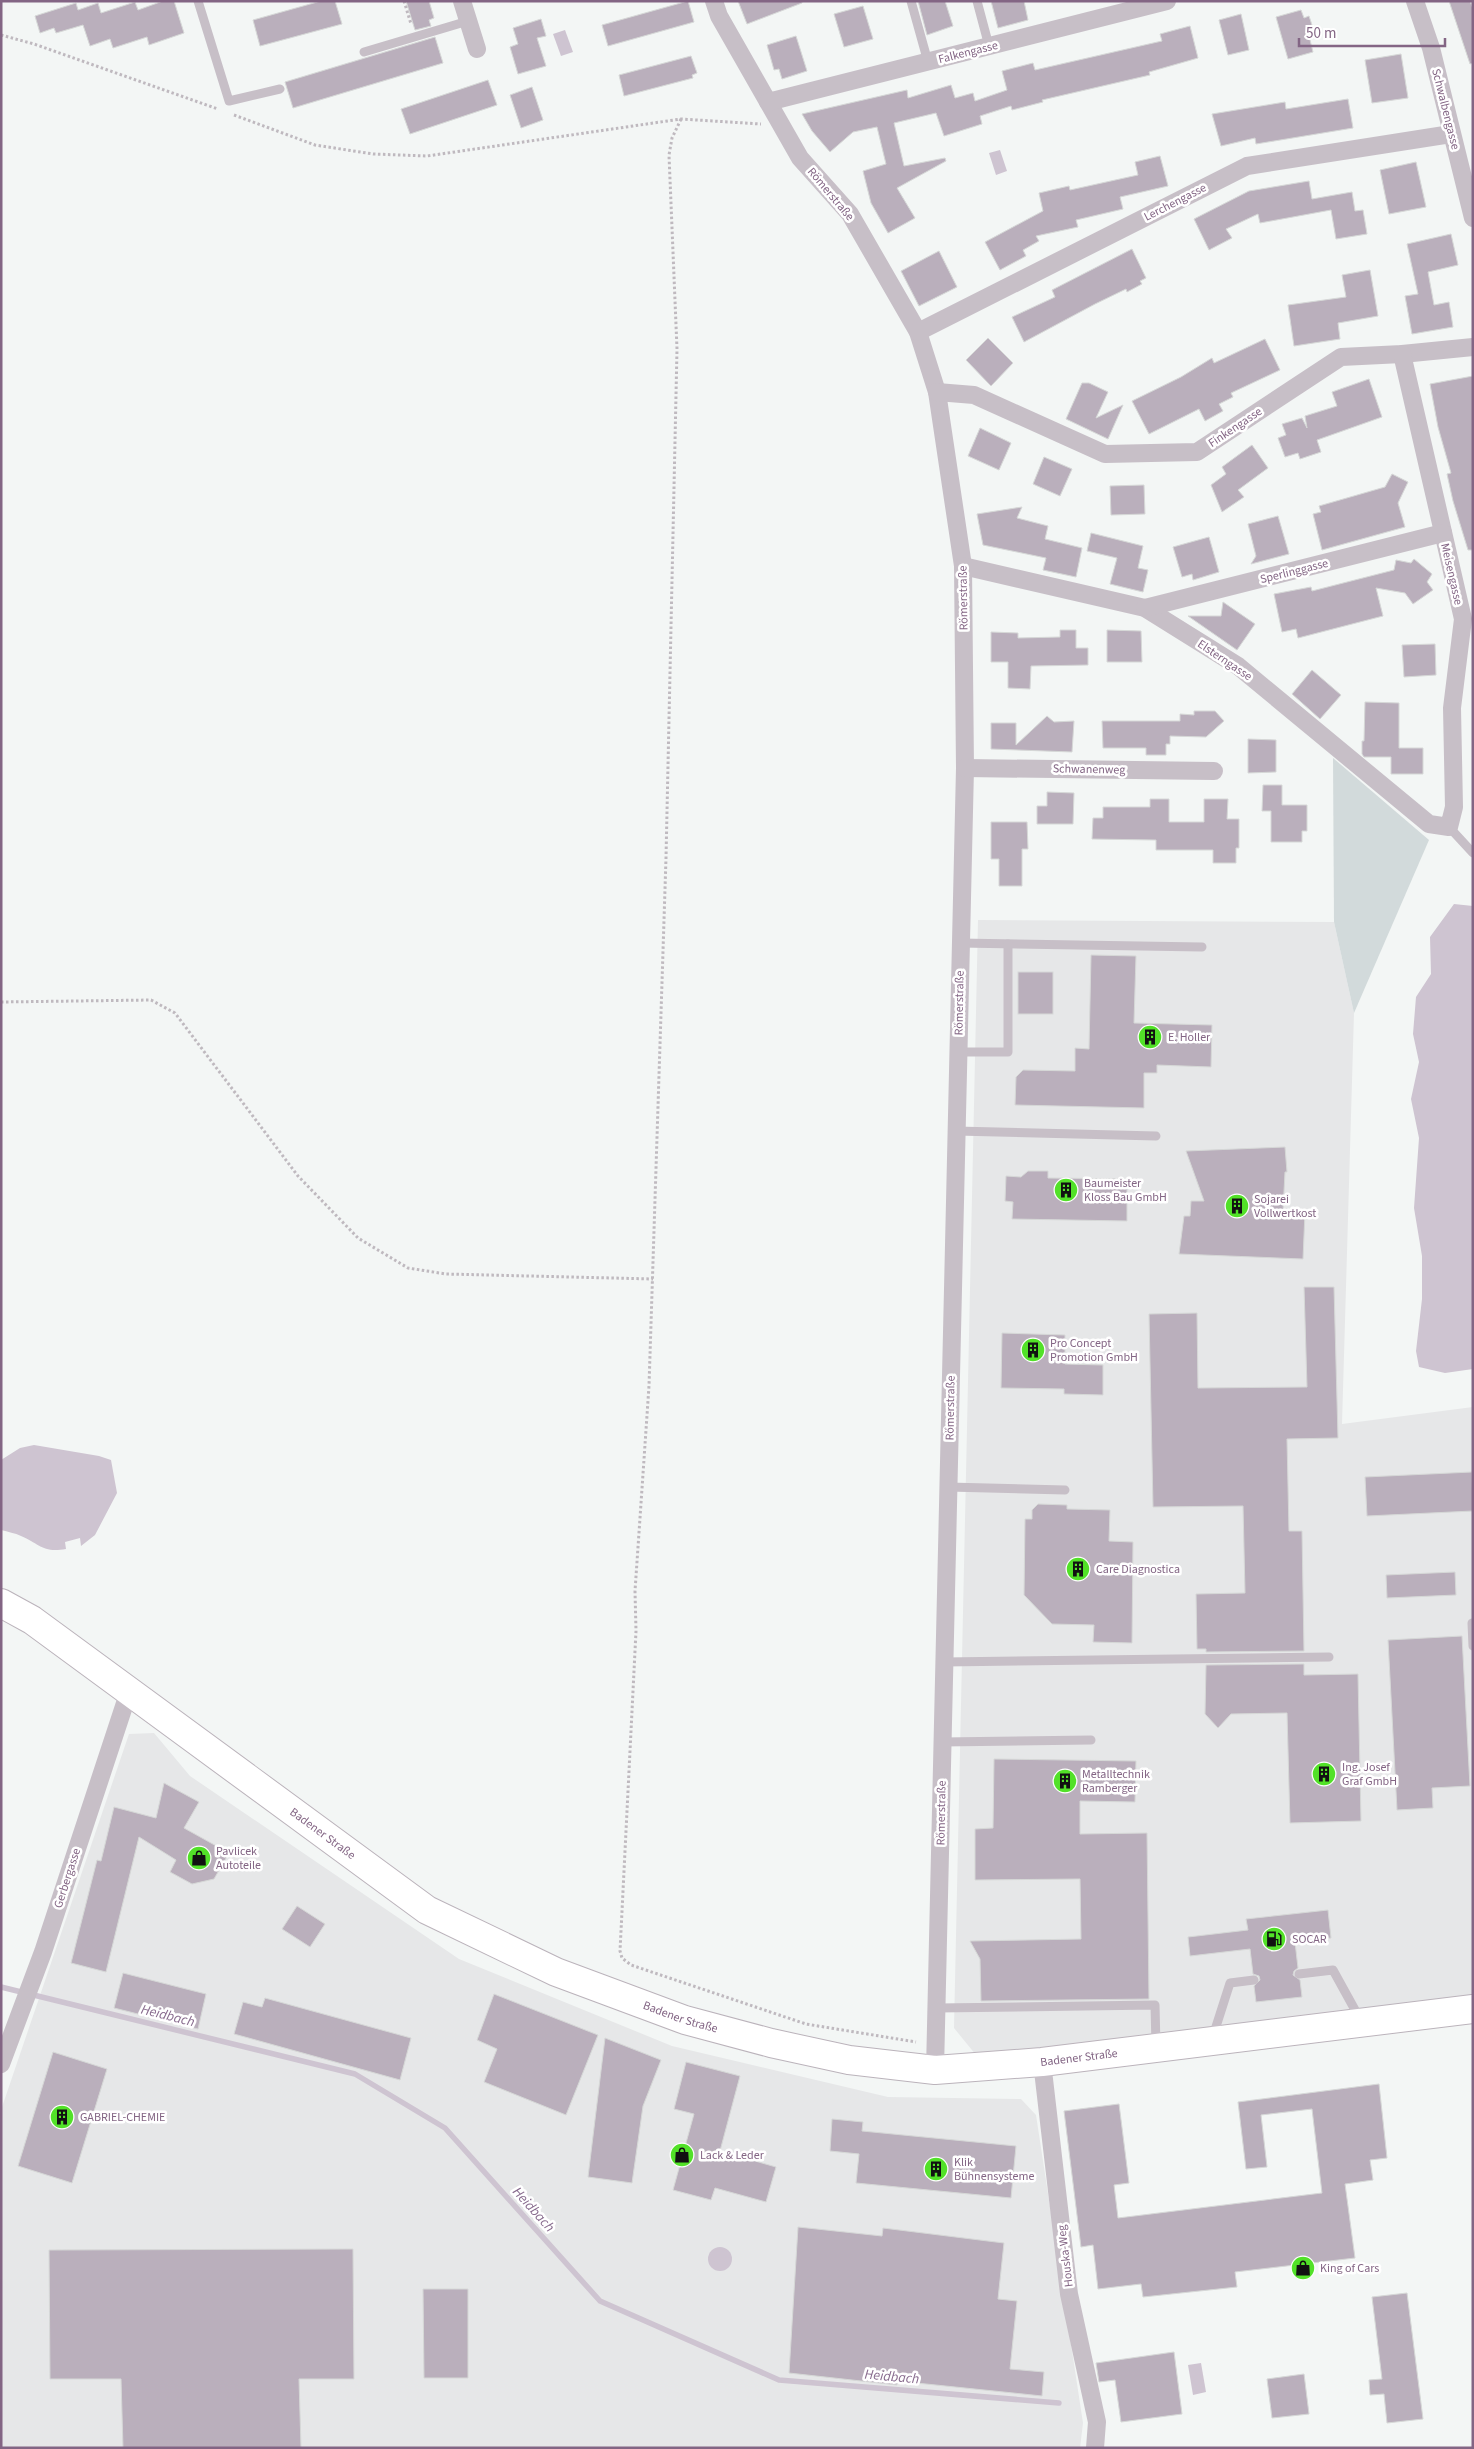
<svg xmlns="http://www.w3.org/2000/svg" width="1474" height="2449" viewBox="0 0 1474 2449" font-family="'Source Sans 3',sans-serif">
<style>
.built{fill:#e6e7e8}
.green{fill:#d2dadb}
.water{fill:#cec4d1}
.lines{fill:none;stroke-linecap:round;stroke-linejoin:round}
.stream{stroke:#cec4d1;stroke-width:5.5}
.building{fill:#baafbc;stroke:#d6d8d7}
.primary-casing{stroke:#bbb3bb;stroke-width:30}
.path{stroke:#bfb9bf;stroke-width:3;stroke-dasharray:2.5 2.5;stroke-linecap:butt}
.service{stroke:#c7bfc7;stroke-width:9}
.minor{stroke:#c7bfc7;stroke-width:18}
.primary{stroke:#fff;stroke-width:28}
.labels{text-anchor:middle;stroke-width:5;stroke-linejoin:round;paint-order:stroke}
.street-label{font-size:12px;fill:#836584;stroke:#fff}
.poi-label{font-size:12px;fill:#836584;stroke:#fff;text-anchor:start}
.water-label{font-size:14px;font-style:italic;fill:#886b8e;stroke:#fff}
</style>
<rect width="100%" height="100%" fill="#f3f6f5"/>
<g class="built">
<polygon points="978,920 1334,922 1354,1013 1342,1424 1473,1407 1473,1998 1408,2008 976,2055 954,2028"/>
<polygon points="154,1733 190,1776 459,1959 672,2046 888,2097 1021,2099 1036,2115 1083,2423 1080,2448 1,2448 1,2110 129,1734"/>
</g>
<polygon class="green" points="1333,758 1429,840 1354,1013 1334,922"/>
<g class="water">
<polygon points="565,30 573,52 561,56 553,34"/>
<polygon points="1000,150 1007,171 996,175 989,153"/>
<polygon points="1454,904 1473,906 1473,1369 1445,1373 1419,1367 1416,1351 1422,1299 1422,1256 1414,1208 1419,1138 1411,1099 1419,1062 1413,1034 1416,997 1431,974 1430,937"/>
<path d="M34,1445L99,1456L111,1460L117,1493L95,1535L81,1546L80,1538L65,1542L66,1549C42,1553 40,1544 21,1536C15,1533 8,1532 1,1530V1460L20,1448Z"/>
<circle cx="720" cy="2259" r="12"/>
<polygon points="1201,2363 1206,2392 1193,2395 1188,2365"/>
</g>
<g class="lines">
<polyline class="stream" points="1,1987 355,2074 445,2128 600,2301 779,2380 1059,2403"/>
</g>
<g class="building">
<polygon points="163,1 174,1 184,33 149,45 147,37 113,48 110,39 90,46 83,25 56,33 54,28 40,33 35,16 76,3 78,10 98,3 101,13 135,2 138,10"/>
<polygon points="321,1 335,1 342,24 260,46 253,20"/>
<polygon points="406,1 429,1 434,18 429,20 431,26 415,30"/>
<polygon points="688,1 694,22 608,46 602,25"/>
<polygon points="738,1 802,1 802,3 747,24"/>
<polygon points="918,1 945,1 953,26 927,35"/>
<polygon points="991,1 1024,1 1028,20 998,28"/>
<polygon points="1449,1 1470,1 1473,9 1473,63 1470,64"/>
<polygon points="863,6 873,39 844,47 834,14"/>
<polygon points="1301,10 1304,18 1309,16 1314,31 1308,32 1313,52 1288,59 1276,17"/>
<polygon points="1241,14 1249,50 1228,55 1219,20"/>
<polygon points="541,19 546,36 537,38 546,66 518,74 510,47 518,44 513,28"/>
<polygon points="1190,26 1198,58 1149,72 1150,75 1042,100 1043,102 1012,110 1011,106 980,116 982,124 944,136 936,113 894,123 904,166 945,158 946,161 897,188 915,218 888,233 871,203 863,171 886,164 877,127 853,132 830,152 812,131 802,114 907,90 908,98 951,85 955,98 973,93 975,101 1007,90 1002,71 1033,63 1035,70 1162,41 1160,34"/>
<polygon points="796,36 807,71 782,79 779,69 774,70 767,45"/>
<polygon points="435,37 443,63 293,108 285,82"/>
<polygon points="1401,54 1408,98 1372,103 1365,60"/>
<polygon points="691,56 697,73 692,75 693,78 624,96 619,75"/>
<polygon points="488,80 497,105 410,134 401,109"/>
<polygon points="532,87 543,120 521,128 510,95"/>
<polygon points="1348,99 1353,128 1256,144 1255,138 1221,146 1212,114 1285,102 1286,109"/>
<polygon points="1160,156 1168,186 1120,197 1123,209 1076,220 1078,227 1036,236 1039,241 1023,250 1026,256 1000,270 985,242 1043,211 1039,193 1069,186 1070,190 1138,175 1135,162"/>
<polygon points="1416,162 1426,207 1389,214 1380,170"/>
<polygon points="1309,181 1312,199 1352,192 1355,211 1363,210 1367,234 1336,239 1331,210 1260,223 1258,214 1226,229 1232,238 1209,250 1194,219 1249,191"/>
<polygon points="1451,234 1458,265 1428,272 1434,305 1449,302 1453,327 1412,334 1405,296 1418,294 1407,244"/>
<polygon points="1132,249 1146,278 1140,281 1142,284 1127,292 1126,289 1095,304 1024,342 1012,317 1055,297 1052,290"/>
<polygon points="939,251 957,287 919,306 901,271"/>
<polygon points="1370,270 1378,316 1338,323 1340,339 1294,346 1288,305 1346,297 1342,275"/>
<polygon points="988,338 1013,363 991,386 966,360"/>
<polygon points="1265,339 1280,370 1231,393 1233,397 1219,404 1223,411 1205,421 1199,409 1149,434 1132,401 1181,377 1212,358 1214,363"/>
<polygon points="1473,376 1473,550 1468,550 1453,501 1447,474 1451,473 1438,427 1430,384"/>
<polygon points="1369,379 1382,417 1317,440 1321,452 1300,459 1298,453 1285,457 1278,438 1286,435 1282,424 1302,418 1307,428 1305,416 1337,406 1332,392"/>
<polygon points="1082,383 1089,383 1108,392 1096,418 1123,405 1108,439 1066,419"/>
<polygon points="980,428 1011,443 999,470 968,456"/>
<polygon points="1252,445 1268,468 1238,490 1244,497 1222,512 1211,485 1226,474 1222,467"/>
<polygon points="1044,457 1072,469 1060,496 1033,484"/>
<polygon points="1392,474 1408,482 1398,503 1405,527 1322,550 1313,514 1321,512 1319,506 1385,487"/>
<polygon points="1144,485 1145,514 1111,515 1110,486"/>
<polygon points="1022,507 1017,518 1048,526 1045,539 1082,548 1076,577 1043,570 1046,558 983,545 977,514"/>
<polygon points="1278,516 1289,554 1251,564 1256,556 1248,524"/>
<polygon points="1091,533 1143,546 1138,568 1148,570 1143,592 1110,584 1117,558 1087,551"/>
<polygon points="1209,537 1219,572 1193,580 1192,574 1182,577 1173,547"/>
<polygon points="1414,559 1432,574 1427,582 1433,590 1413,604 1405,593 1376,588 1383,616 1298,638 1296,629 1282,632 1274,594 1311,587 1312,591 1394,570 1396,560 1411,563"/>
<polygon points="1223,602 1255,624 1237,650 1188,616 1221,616"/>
<polygon points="1060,630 1076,630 1076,648 1088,648 1088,665 1031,666 1030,689 1008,688 1008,662 991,662 991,632 1018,633 1018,638 1060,637"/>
<polygon points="1107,630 1141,631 1142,662 1107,662"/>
<polygon points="1435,644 1436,675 1404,677 1402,645"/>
<polygon points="1312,670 1341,695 1320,719 1292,694"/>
<polygon points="1365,702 1399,703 1399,748 1423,748 1423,774 1391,774 1391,757 1364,757 1362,754 1362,741 1364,741"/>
<polygon points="1194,711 1215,711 1224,721 1206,737 1170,736 1170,744 1166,744 1166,755 1146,755 1146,748 1103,748 1102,721 1180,721 1180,714 1194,715"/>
<polygon points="1047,716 1054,722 1074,721 1072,752 991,749 991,723 1016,723 1016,745"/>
<polygon points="1248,739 1276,740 1276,772 1248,773"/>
<polygon points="1263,785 1282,785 1282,805 1307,805 1307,831 1302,831 1302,842 1271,842 1271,811 1262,811"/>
<polygon points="1047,792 1074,793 1073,824 1037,824 1037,806 1047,806"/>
<polygon points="1150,799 1169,799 1169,822 1204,822 1204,799 1228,799 1227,819 1239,819 1239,848 1236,848 1236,863 1213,863 1213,850 1156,850 1156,840 1092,839 1093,818 1103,818 1103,807 1150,807"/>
<polygon points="991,822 1027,822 1028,849 1022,849 1022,886 999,886 999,859 991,859"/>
<polygon points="1091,955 1136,956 1134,1023 1212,1025 1211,1067 1157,1065 1157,1073 1144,1073 1144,1108 1015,1105 1016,1077 1023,1070 1075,1071 1075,1048 1089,1049"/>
<rect x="1018" y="972" width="35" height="42"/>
<polygon points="1285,1147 1287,1172 1285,1172 1283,1211 1305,1212 1303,1259 1179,1254 1184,1216 1190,1216 1191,1201 1204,1201 1186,1151"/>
<polygon points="1028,1171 1048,1171 1048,1178 1127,1179 1127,1221 1012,1219 1013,1202 1005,1201 1006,1176 1021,1177"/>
<polygon points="1304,1287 1334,1287 1338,1438 1287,1439 1289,1531 1302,1531 1304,1651 1206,1652 1206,1649 1197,1649 1196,1594 1245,1593 1243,1506 1153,1507 1149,1314 1197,1313 1198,1388 1307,1387"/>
<polygon points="1002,1333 1065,1335 1065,1364 1103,1365 1103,1395 1064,1394 1064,1389 1001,1388"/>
<polygon points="1472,1472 1473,1511 1367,1516 1365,1477"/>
<polygon points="1038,1504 1067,1505 1067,1509 1110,1510 1109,1541 1133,1542 1132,1643 1093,1642 1094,1625 1052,1624 1024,1595 1025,1519 1032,1519 1032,1510"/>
<polygon points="1455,1572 1456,1595 1387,1598 1386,1575"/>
<polygon points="1462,1636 1470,1786 1432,1788 1433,1808 1397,1810 1388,1640"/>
<polygon points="1304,1664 1304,1675 1358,1674 1361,1821 1290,1823 1287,1713 1231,1714 1218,1728 1205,1714 1206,1665"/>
<polygon points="994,1759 1136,1761 1135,1802 1080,1801 1080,1834 1147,1833 1149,1999 981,2001 980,1959 970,1941 1081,1939 1080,1879 975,1880 975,1829 993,1828"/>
<polygon points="164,1783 199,1802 184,1828 229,1853 214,1879 192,1884 170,1872 176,1860 139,1837 106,1972 71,1963 97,1860 101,1861 114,1807 156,1818"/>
<polygon points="297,1906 325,1924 310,1947 282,1929"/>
<polygon points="1328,1910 1331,1938 1295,1942 1298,1968 1294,1971 1293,1975 1300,1980 1302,1997 1256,2002 1254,1986 1260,1980 1259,1976 1253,1974 1250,1949 1190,1956 1188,1937 1248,1930 1246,1919"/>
<polygon points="123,1973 206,1994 198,2029 114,2008"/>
<polygon points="494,1994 598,2035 566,2115 484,2082 497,2049 477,2040"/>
<polygon points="265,1998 411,2038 400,2080 234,2034 243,2002 262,2007"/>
<polygon points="605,2038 661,2060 643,2106 632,2183 588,2177"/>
<polygon points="53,2052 107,2069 72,2183 18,2166"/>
<polygon points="686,2062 740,2076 720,2151 776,2167 766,2202 715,2188 711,2200 673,2190 694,2114 674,2109"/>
<polygon points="1379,2084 1387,2158 1370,2160 1373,2180 1345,2184 1355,2258 1235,2272 1237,2287 1143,2297 1141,2284 1098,2289 1093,2245 1081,2247 1064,2111 1119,2104 1129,2183 1114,2185 1118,2218 1322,2193 1312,2109 1261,2115 1267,2167 1246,2169 1238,2102"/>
<polygon points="832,2119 863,2122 862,2131 1016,2146 1011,2198 856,2183 859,2154 830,2151"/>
<polygon points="798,2227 882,2236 883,2228 1004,2243 998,2299 1017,2301 1010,2369 1044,2372 1042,2396 897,2381 897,2385 789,2373"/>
<polygon points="353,2249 354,2379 299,2379 301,2448 123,2448 121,2379 50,2379 49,2250"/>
<polygon points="423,2289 468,2289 468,2378 424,2378"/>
<polygon points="1407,2293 1423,2419 1387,2423 1384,2394 1370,2395 1369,2380 1382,2379 1372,2297"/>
<polygon points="1174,2352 1182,2414 1121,2422 1115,2380 1099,2382 1096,2363"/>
<polygon points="1304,2374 1309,2414 1272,2418 1267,2379"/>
</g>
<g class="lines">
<g class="primary-casing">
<g id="primary">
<path id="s1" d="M1,1603L32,1620L427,1910L556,1972L685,2020L771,2043L849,2060L935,2070L1042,2062L1473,2009"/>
</g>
</g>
<g class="path">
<polyline points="404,1 411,24"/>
<polyline points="1,35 34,44 218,109"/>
<polyline points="234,115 315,145 373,154 427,156 681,119 761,124"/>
<polyline points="681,119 672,138 669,155 677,349 666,858 649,1386 635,1591 636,1631 620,1951 622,1958 631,1965 806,2024 916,2042"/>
<polyline points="1,1002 151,1000 175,1013 298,1176 358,1238 408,1268 446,1274 653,1279"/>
</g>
<g class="service">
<polyline points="198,1 229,101 280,89"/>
<polyline points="911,1 928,62"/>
<polyline points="977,1 989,46"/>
<polyline points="364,52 468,21"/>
<polyline points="1449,827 1473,853"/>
<polyline points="960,943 1202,947"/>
<polyline points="958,1052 1008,1052 1008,944"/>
<polyline points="956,1131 1156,1136"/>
<polyline points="948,1487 1065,1490"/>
<polyline points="1472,1623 1473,1646"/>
<polyline points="944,1662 1329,1657"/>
<polyline points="942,1742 1091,1740"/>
<polyline points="1299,1974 1333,1970 1360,2019"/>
<polyline points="937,2008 1155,2005 1156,2046"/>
<polyline points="1213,2036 1230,1983 1254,1980"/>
</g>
<g class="minor">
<polyline points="462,1 477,49"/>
<polyline points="714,1 719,16 800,158 850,214 918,332 937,392 963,566 965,768 935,2070"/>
<polyline points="1415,1 1431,48 1473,218"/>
<polyline points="768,102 1167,1"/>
<polyline points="918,332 1247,166 1451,134"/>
<polyline points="937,392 974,395 1105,454 1197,452 1341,357 1402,354 1473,347"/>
<polyline points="963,566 1145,608 1238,666 1429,824 1449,827 1454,807 1452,708 1463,619 1402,354"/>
<polyline points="1145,608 1443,533"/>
<polyline points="965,768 1214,771"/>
<polyline points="1042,2062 1069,2294 1097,2422 1095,2448"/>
<polyline points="1,2064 43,1952 129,1691"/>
</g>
<use href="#primary" class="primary"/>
</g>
<defs>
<g id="building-disc" transform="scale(1.25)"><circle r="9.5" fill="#52e128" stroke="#fff"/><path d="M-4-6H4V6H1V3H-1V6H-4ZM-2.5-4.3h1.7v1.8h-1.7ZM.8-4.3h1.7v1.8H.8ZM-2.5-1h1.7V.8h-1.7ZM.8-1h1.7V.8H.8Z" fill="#111"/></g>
<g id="shop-disc" transform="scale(1.25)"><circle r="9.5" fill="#52e128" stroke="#fff"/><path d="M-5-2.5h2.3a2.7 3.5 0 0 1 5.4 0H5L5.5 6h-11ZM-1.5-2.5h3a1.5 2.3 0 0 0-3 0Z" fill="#111"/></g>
<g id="fuel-disc" transform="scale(1.25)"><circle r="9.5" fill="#52e128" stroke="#fff"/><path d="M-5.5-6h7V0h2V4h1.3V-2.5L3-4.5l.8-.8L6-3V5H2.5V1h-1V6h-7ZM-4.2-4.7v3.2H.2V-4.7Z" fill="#111"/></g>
</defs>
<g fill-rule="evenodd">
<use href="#building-disc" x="1150" y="1037"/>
<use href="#building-disc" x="1066" y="1190"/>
<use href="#building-disc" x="1237" y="1206"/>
<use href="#building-disc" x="1033" y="1350"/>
<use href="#building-disc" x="1078" y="1569"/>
<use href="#building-disc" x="1324" y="1774"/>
<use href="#building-disc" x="1065" y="1781"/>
<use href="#shop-disc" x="199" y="1858"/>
<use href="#fuel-disc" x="1274" y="1939"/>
<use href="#building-disc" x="62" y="2117"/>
<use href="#shop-disc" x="682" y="2155"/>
<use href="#building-disc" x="936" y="2169"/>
<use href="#shop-disc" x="1303" y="2268"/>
</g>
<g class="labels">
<g class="street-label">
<text transform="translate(968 52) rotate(-14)" y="4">Falkengasse</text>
<text transform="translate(1446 109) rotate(76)" y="4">Schwalbengasse</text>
<text transform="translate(831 194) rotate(50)" y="4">Römerstraße</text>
<text transform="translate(1175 202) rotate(-27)" y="4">Lerchengasse</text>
<text transform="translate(1235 427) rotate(-34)" y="4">Finkengasse</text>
<text transform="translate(1294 571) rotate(-14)" y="4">Sperlinggasse</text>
<text transform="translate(1452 574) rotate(77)" y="4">Meisengasse</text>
<text transform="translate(963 598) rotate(-91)" y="4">Römerstraße</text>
<text transform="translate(1225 660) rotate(34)" y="4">Elsterngasse</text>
<text transform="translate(1089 769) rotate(1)" y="4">Schwanenweg</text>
<text transform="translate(959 1003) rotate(-89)" y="4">Römerstraße</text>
<text transform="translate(950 1408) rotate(-89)" y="4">Römerstraße</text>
<text transform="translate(941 1813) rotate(-89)" y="4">Römerstraße</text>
<text dy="4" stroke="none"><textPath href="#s1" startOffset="396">Badener Straße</textPath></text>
<text transform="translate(67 1878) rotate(-72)" y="4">Gerbergasse</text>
<text dy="4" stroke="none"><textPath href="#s1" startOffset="801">Badener Straße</textPath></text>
<text dy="4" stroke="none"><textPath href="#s1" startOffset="1206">Badener Straße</textPath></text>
<text transform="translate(1065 2256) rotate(-97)" y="4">Houska-Weg</text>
</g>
<g class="poi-label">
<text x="1168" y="1041">E. Holler</text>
<text x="1084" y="1187">Baumeister<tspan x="1084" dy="14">Kloss Bau GmbH</tspan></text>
<text x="1254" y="1203">Sojarei<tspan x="1254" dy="14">Vollwertkost</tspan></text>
<text x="1050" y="1347">Pro Concept<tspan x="1050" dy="14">Promotion GmbH</tspan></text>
<text x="1096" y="1573">Care Diagnostica</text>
<text x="1342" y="1771">Ing. Josef<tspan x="1342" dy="14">Graf GmbH</tspan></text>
<text x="1082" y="1778">Metalltechnik<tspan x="1082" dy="14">Ramberger</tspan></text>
<text x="216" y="1855">Pavlicek<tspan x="216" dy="14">Autoteile</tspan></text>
<text x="1292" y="1943">SOCAR</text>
<text x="80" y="2121">GABRIEL-CHEMIE</text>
<text x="700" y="2159">Lack &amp; Leder</text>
<text x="954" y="2166">Klik<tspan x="954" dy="14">Bühnensysteme</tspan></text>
<text x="1320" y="2272">King of Cars</text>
</g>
<g class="water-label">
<text transform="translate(168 2015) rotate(14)" y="5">Heidbach</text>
<text transform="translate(534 2209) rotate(48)" y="5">Heidbach</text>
<text transform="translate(892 2376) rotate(5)" y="5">Heidbach</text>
</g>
</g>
<rect width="1474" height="2449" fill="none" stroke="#836584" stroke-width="5"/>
<path d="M1299 38v8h146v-8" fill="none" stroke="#836584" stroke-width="2.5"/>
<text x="1306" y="38" font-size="15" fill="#836584" stroke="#ffffff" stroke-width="4" paint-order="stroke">50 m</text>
</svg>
